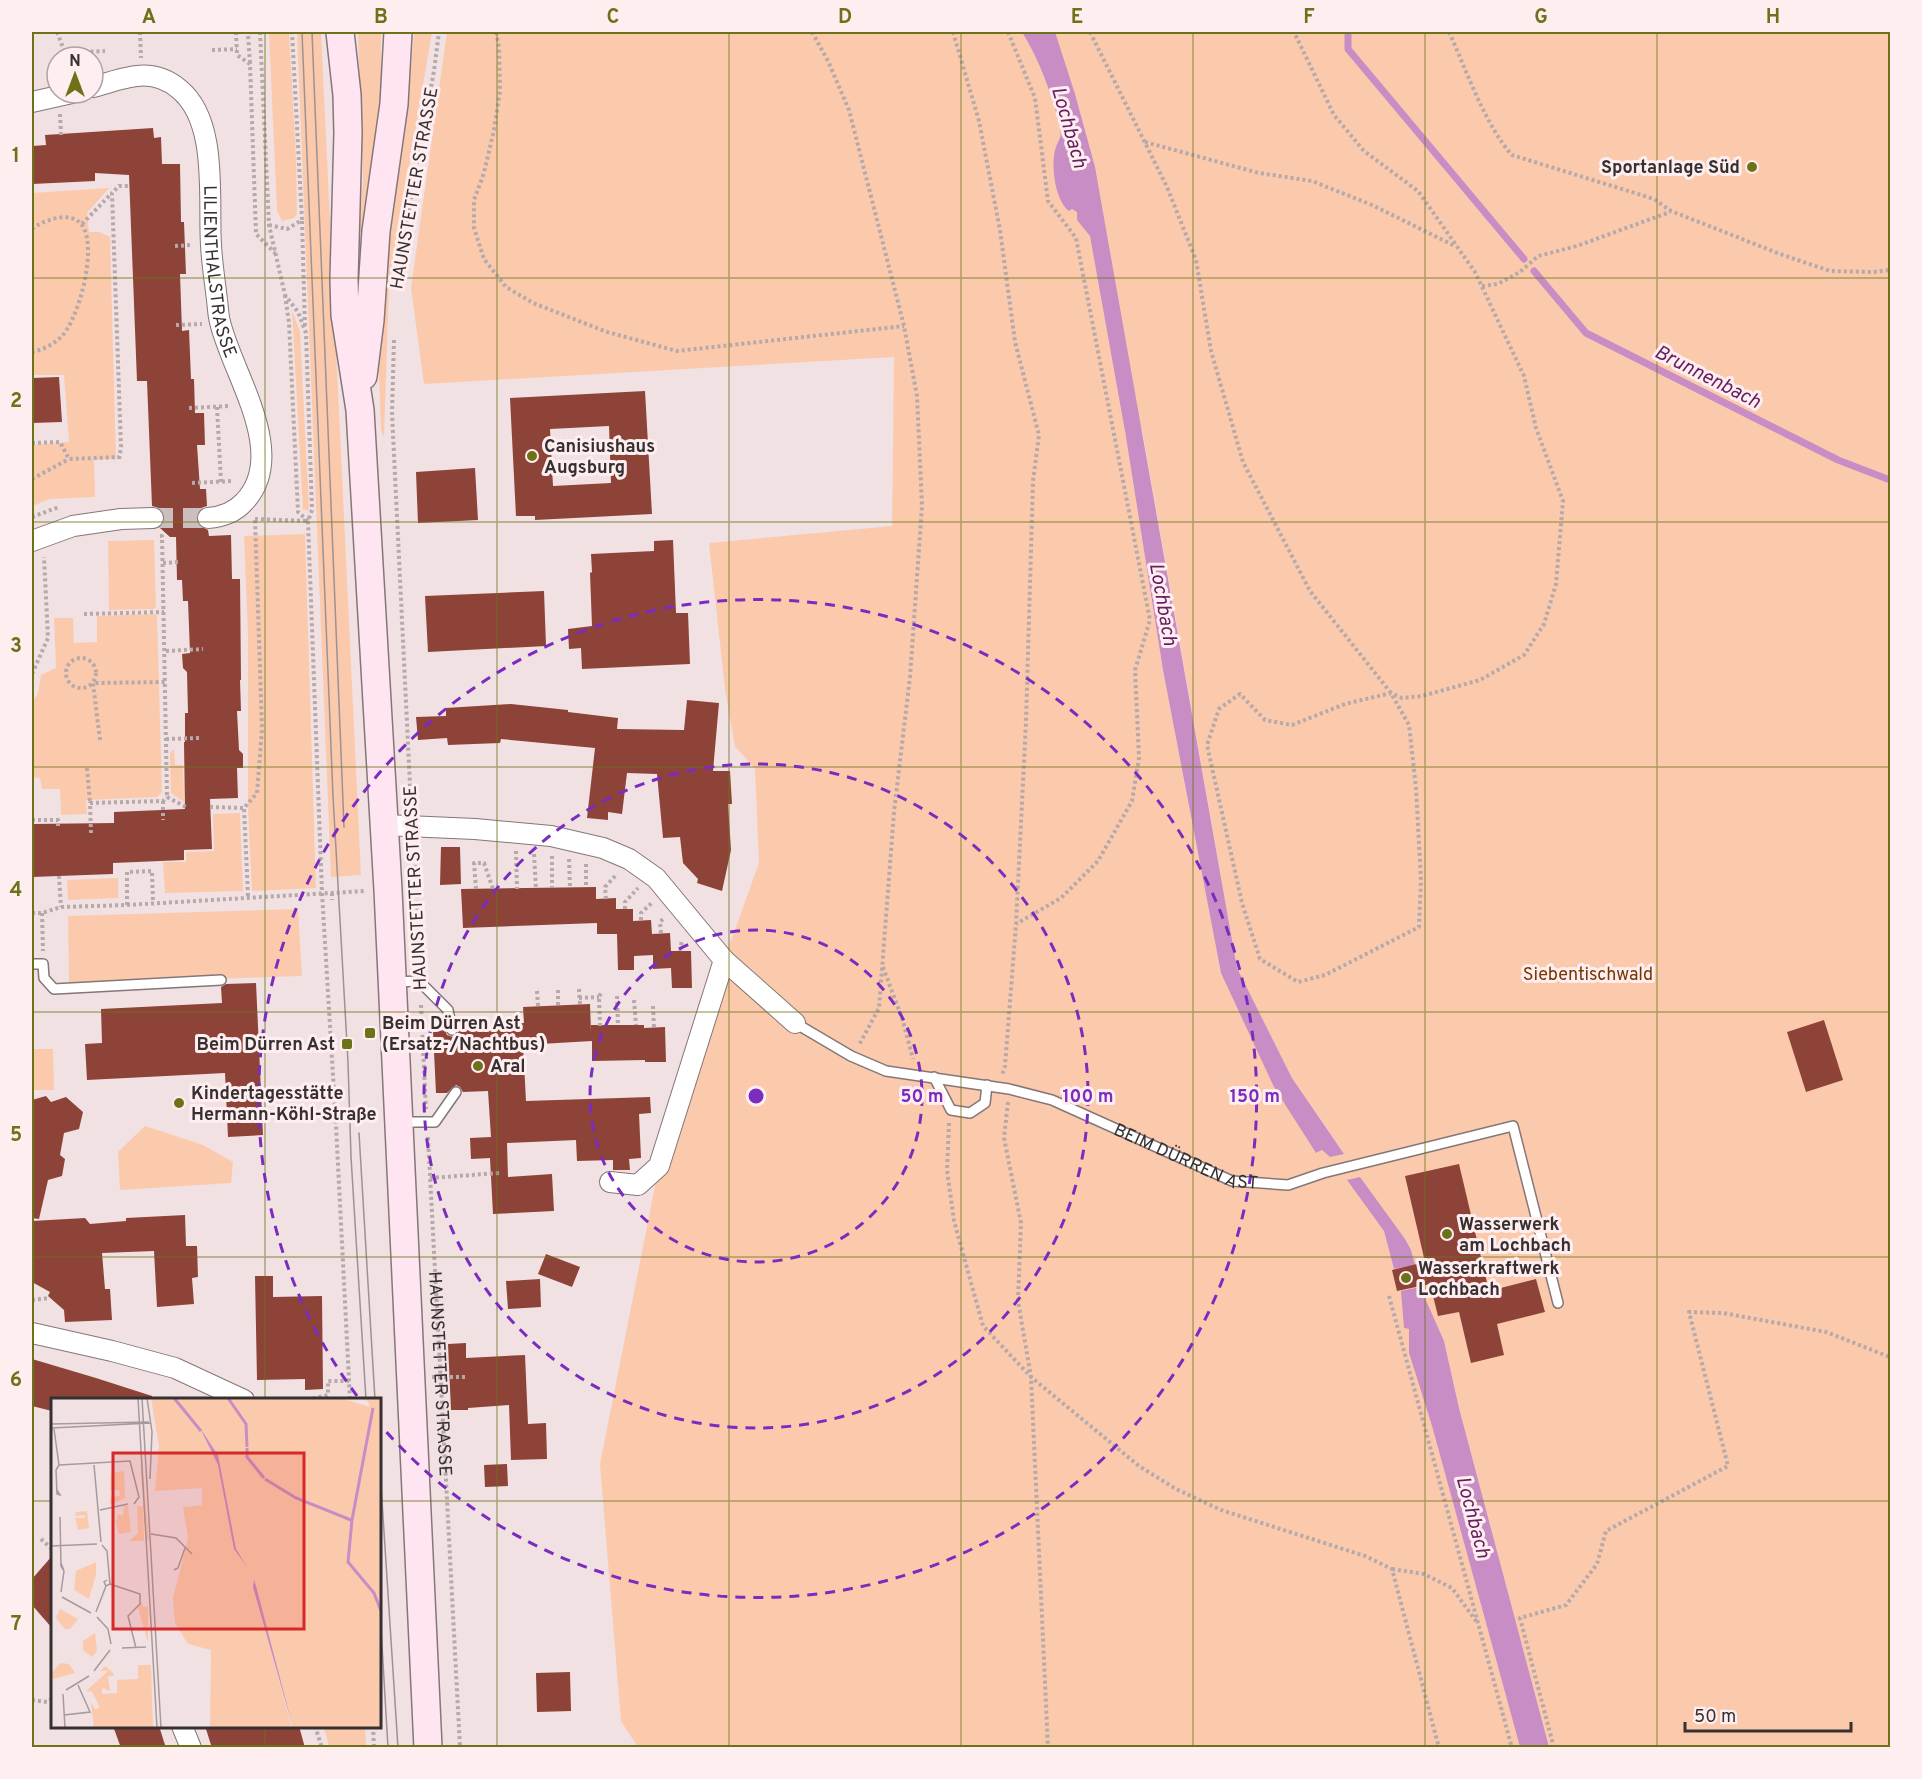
<svg xmlns="http://www.w3.org/2000/svg" width="1922" height="1779" viewBox="0 0 1922 1779" font-family="Overpass,sans-serif">
<style>
.green{fill:#fbcaad;fill-rule:evenodd}
.water{fill:#c88dc4}
.lines{fill:none;stroke-linecap:round;stroke-linejoin:round}
.stream{stroke:#c88dc4;stroke-width:7}
.building{fill:#8d4338;fill-rule:evenodd}
.minor-tunnel{stroke:#ccbebf;stroke-width:20;stroke-dasharray:20 10;stroke-linecap:butt}
.service-casing{stroke:#857678;stroke-width:12}
.minor-casing{stroke:#857678;stroke-width:22}
.secondary-casing{stroke:#857678;stroke-width:30}
.path{stroke:#b6a9aa;stroke-width:4;stroke-dasharray:3 3;stroke-linecap:butt}
.service{stroke:#fff;stroke-width:9}
.minor{stroke:#fff;stroke-width:20}
.secondary{stroke:#ffe4f1;stroke-width:27}
.tram{stroke:#9d9193;stroke-width:1.5}
.grid{fill:none;stroke:#6d7219;stroke-width:1.5;stroke-opacity:0.55}
.ring{fill:none;stroke:#7b2cbf;stroke-width:3;stroke-dasharray:10 8}
.poi-dot{fill:#6d7219;stroke:#ffeef0;stroke-width:2}
.labels{text-anchor:middle;stroke-width:6;stroke-linejoin:round;paint-order:stroke}
.poi-label{font-size:18px;font-weight:bold;fill:#373031;stroke:#ffeef0;text-anchor:start}
.street-label{font-size:18px;fill:#373031;stroke:#ffeef0}
.park-label{font-size:18px;fill:#763600;stroke:#ffeef0}
.water-label{font-size:20px;font-style:italic;fill:#641e62;stroke:#ffeef0}
.inset-river{fill:none;stroke:#c88dc4;stroke-width:3}
.inset-road{fill:none;stroke:#a79a9c;stroke-width:1.5}
.view{fill:#d62828;fill-opacity:0.15;stroke:#d62828;stroke-width:3}
.inset-edge{fill:none;stroke:#373031;stroke-width:3}
.centre{fill:#7b2cbf;stroke:#ffeef0;stroke-width:3}
.ring-label{font-size:18px;text-anchor:middle;font-weight:bold;fill:#7b2cbf;stroke:#ffeef0;stroke-width:6;stroke-linejoin:round;paint-order:stroke}
.neatline{fill:none;stroke:#6d7219;stroke-width:2}
.grid-label{font-size:20px;text-anchor:middle;font-weight:bold;fill:#6d7219}
</style>
<rect width="100%" height="100%" fill="#f1e1e3"/>
<g class="green">
<polygon points="269,32 289,32 296,158 297,214 294,218 282,221 277,211"/>
<polygon points="297,32 321,32 361,875 331,877"/>
<polygon points="358,32 381,32 381,114 363,233 359,232 363,180"/>
<polygon points="414,32 432,32 389,286 384,437 381,430 378,346 391,206 408,106"/>
<path d="M447,32H1890V1747H1549L1459,1408L1444,1341L1419,1287L1404,1328H1409V1353L1432,1426L1520,1747H638L621,1721L600,1464L659,1166L724,960L759,863L755,768L735,747L725,689L709,543L892,526L894,357L424,384L411,288ZM1142,429L1237,968L1292,1078L1344,1154L1322,1150L1317,1153L1221,973L1163,670L1125,431ZM1360,1178L1411,1250L1394,1269L1384,1231Z"/>
<polygon points="109,188 87,213 89,232 99,232 110,237 116,459 94,460 95,497 50,499 32,506 32,445 69,442 64,375 32,375 32,193"/>
<polygon points="292,310 300,332 309,510 303,510"/>
<polygon points="305,534 316,888 252,891 248,808 248,634 244,536"/>
<polygon points="154,540 156,607 153,609 109,610 108,541"/>
<polygon points="155,614 157,616 162,792 157,797 86,800 87,814 61,815 60,789 42,789 40,778 33,777 32,703 38,693 41,675 56,668 54,618 73,618 74,643 97,642 97,616"/>
<polygon points="174,749 175,765 183,765 184,802 171,793 170,753"/>
<polygon points="240,813 243,891 165,893 163,862 186,862 186,852 214,851 213,814"/>
<polygon points="118,878 118,898 68,900 67,880"/>
<polygon points="298,909 302,976 69,983 68,916"/>
<polygon points="32,1049 53,1049 54,1090 32,1090"/>
<polygon points="145,1126 203,1145 233,1162 231,1183 120,1190 118,1152"/>
<polygon points="324,1727 365,1727 366,1747 329,1747"/>
</g>
<g class="water">
<path d="M1022,32H1055L1075,94L1095,167L1237,968L1292,1078L1344,1154L1330,1157L1322,1150L1316,1153L1274,1087L1221,973L1163,670L1125,431L1090,236L1077,220V212L1072,209L1069,211C1055,200 1051,167 1055,150C1059,137 1063,139 1059,123C1051,92 1039,59 1022,32Z"/>
<polygon points="1360,1177 1405,1239 1411,1250 1415,1265 1394,1269 1384,1231 1347,1180"/>
<polygon points="1420,1287 1444,1341 1459,1408 1549,1747 1520,1747 1432,1426 1409,1353 1409,1329 1404,1328 1401,1291"/>
</g>
<g class="lines">
<g class="stream">
<polyline points="1348,32 1348,49 1524,259"/>
<polyline points="1534,271 1586,333 1838,460 1890,480"/>
</g>
</g>
<g class="building">
<polygon points="153,128 154,138 161,137 162,164 180,164 181,222 184,222 186,274 180,274 182,331 189,330 191,379 194,379 195,413 204,413 205,445 197,445 200,489 206,489 207,506 201,508 197,513 196,520 199,525 208,530 209,536 231,535 232,579 240,579 241,680 240,680 241,711 237,711 239,750 243,754 243,768 237,768 238,798 210,799 212,849 184,850 184,860 113,863 113,874 32,877 32,824 114,823 114,812 185,809 184,742 185,742 185,713 188,713 187,672 183,668 182,654 190,653 188,601 183,601 182,580 177,580 176,537 170,537 160,528 165,518 163,512 159,508 152,506 147,381 137,381 129,175 95,173 95,181 32,184 32,146 46,145 45,135"/>
<polygon points="59,377 62,422 32,423 32,378"/>
<path d="M645,391L652,514L535,520V516H516L510,398ZM609,426L611,483L553,486L550,429Z"/>
<polygon points="475,468 478,520 418,523 416,472"/>
<polygon points="673,540 676,613 688,613 690,664 582,669 581,648 569,649 568,629 592,626 590,573 592,572 591,554 654,551 654,541"/>
<polygon points="544,591 546,646 428,652 425,596"/>
<polygon points="687,700 719,703 713,771 730,771 732,804 728,804 731,850 722,891 697,883 698,879 683,863 680,837 663,838 657,774 627,773 622,814 608,812 608,820 587,818 595,748 501,739 500,743 448,745 447,738 418,740 416,717 446,716 446,708 511,704 568,710 568,712 618,718 617,729 684,730"/>
<polygon points="441,847 460,847 461,884 440,885"/>
<polygon points="596,887 596,899 616,898 616,909 633,909 633,921 651,920 652,934 670,933 671,951 691,951 692,988 672,988 671,968 653,969 653,955 634,956 634,945 634,970 618,970 617,934 597,934 597,923 463,928 461,889"/>
<polygon points="256,983 263,1135 228,1137 225,1073 87,1080 85,1044 102,1043 101,1009 222,1003 221,987 226,984"/>
<polygon points="590,1004 591,1032 591,1025 644,1025 644,1028 665,1027 666,1062 645,1062 645,1060 592,1061 592,1041 523,1045 526,1101 650,1097 651,1113 639,1114 641,1158 629,1159 630,1170 613,1170 613,1160 577,1161 576,1140 507,1143 508,1177 552,1174 554,1211 493,1214 490,1158 471,1159 470,1138 491,1137 488,1091 463,1092 460,1087 456,1085 447,1093 436,1093 433,1031 445,1030 447,1035 453,1037 457,1035 459,1030 500,1028 500,1024 524,1023 523,1007"/>
<polygon points="1824,1020 1843,1080 1806,1092 1787,1032"/>
<polygon points="46,1096 51,1102 66,1097 83,1112 79,1129 64,1133 60,1155 65,1159 62,1176 48,1180 39,1219 32,1218 32,1100"/>
<polygon points="1459,1164 1489,1291 1536,1279 1545,1312 1497,1324 1504,1355 1471,1363 1459,1312 1438,1316 1430,1284 1397,1291 1392,1270 1425,1262 1405,1176"/>
<polygon points="185,1215 186,1246 197,1246 198,1277 192,1278 194,1304 157,1307 154,1251 102,1253 105,1289 110,1289 112,1320 65,1322 64,1310 48,1296 50,1292 32,1282 32,1221 85,1218 90,1224 126,1221 126,1218"/>
<polygon points="546,1254 580,1267 572,1287 538,1274"/>
<polygon points="255,1276 273,1276 273,1297 322,1296 323,1389 305,1390 305,1379 257,1380"/>
<polygon points="540,1279 541,1307 508,1309 506,1281"/>
<polygon points="466,1343 466,1358 525,1355 528,1424 546,1423 547,1459 511,1460 509,1405 468,1408 468,1410 451,1410 448,1344"/>
<polygon points="32,1359 96,1378 152,1396 152,1400 52,1400 52,1411 32,1406"/>
<polygon points="507,1464 508,1486 485,1487 484,1465"/>
<polygon points="52,1556 52,1628 32,1605 32,1579"/>
<polygon points="570,1672 571,1711 537,1712 536,1673"/>
<polygon points="113,1726 159,1726 166,1748 121,1748"/>
<polygon points="205,1726 299,1726 305,1748 212,1748"/>
</g>
<g class="lines">
<polyline class="minor-tunnel" points="153,518 208,518"/>
<g class="service-casing">
<g id="service">
<polyline points="32,964 43,964 44,978 54,989 221,980"/>
<polyline points="395,982 419,981 448,1010 452,1030"/>
<path id="s2" d="M795,1023L851,1056L886,1071L1009,1089L1052,1100L1232,1181L1288,1185L1323,1173L1513,1126L1558,1303"/>
<polyline points="934,1077 951,1110 970,1113 985,1103 987,1085"/>
<polyline points="401,1122 435,1122 456,1092"/>
</g>
</g>
<g class="minor-casing">
<g id="minor">
<path id="s3" d="M93,87C124,79 150,65 179,89C219,121 208,200 211,245C212,264 215,282 217,300C218,307 218,315 220,322C232,374 290,454 244,502C234,513 222,517 208,518"/>
<polyline points="32,102 72,93"/>
<polyline points="32,541 73,526 121,519 153,518"/>
<polyline points="384,825 475,829 551,836 603,848 629,859 656,878 724,960 795,1023"/>
<polyline points="610,1182 638,1185 659,1166 724,960"/>
<polyline points="32,1333 112,1351 175,1368 244,1400"/>
<polyline points="182,1726 191,1748"/>
</g>
</g>
<g class="secondary-casing">
<g id="secondary">
<polyline points="340,32 347,95 348,133 344,279 345,315 360,410 388,890 428,1748"/>
<polyline points="363,376 370,320 376,231 394,104 398,32"/>
</g>
</g>
<g class="path">
<polyline points="57,32 65,53 105,51"/>
<polyline points="140,32 141,58"/>
<polyline points="236,32 237,55 250,64 256,234 275,253"/>
<polyline points="260,32 269,225 285,295 298,312 306,333 312,510 308,521 322,893 336,1125 350,1400"/>
<polyline points="496,32 499,47 500,91 494,130 484,173 474,200 474,228 484,259 506,287 533,303 607,332 677,351 904,326"/>
<polyline points="812,32 828,61 849,110 904,326 917,396 922,506 910,677 894,812 879,1008 859,1045"/>
<polyline points="953,32 979,121 1000,230 1015,342 1039,435 1033,481 1026,722 1016,924 1005,1066 1002,1075"/>
<polyline points="1008,32 1035,98 1048,201 1076,238 1150,620 1135,670 1139,758 1132,801 1098,861 1061,898 1016,924"/>
<polyline points="1090,32 1167,187 1196,260 1211,351 1243,462 1310,591 1391,693 1409,725 1416,788 1421,880 1419,927 1325,975 1298,982 1260,959 1242,903 1207,745 1219,709 1240,694 1265,720 1292,725 1345,704 1391,693 1402,698 1422,696 1480,680 1524,655 1544,624 1556,584 1563,501 1536,428 1524,376 1475,272 1418,191 1364,151 1334,115 1294,32"/>
<path d="M1449,32C1465,67 1486,127 1512,155L1654,199L1671,211L1780,254L1830,271L1873,272L1890,270"/>
<polyline points="212,50 237,49"/>
<polyline points="250,63 248,35 250,32"/>
<polyline points="60,114 61,135"/>
<polyline points="1145,142 1259,173 1312,181 1372,205 1455,246"/>
<polyline points="302,221 305,327"/>
<polyline points="82,224 111,194"/>
<polyline points="269,225 287,229 302,220 292,32"/>
<path d="M32,229C43,220 71,210 82,225C98,247 79,321 60,338C52,345 42,350 32,352"/>
<polyline points="175,246 192,245"/>
<polyline points="401,252 434,71 439,32"/>
<polyline points="1482,286 1498,284 1520,272 1538,256 1577,246 1670,212"/>
<polyline points="285,295 289,323 298,512 308,521"/>
<polyline points="176,325 202,324"/>
<polyline points="394,340 392,413 411,806"/>
<polyline points="217,407 221,482"/>
<polyline points="189,408 230,406"/>
<polyline points="32,443 60,442 69,459 119,457"/>
<polyline points="119,459 121,447 112,193 119,186 129,186"/>
<polyline points="32,479 69,459"/>
<polyline points="192,483 233,481"/>
<polyline points="32,517 59,507"/>
<polyline points="255,519 308,521"/>
<polyline points="160,536 162,536 167,797"/>
<polyline points="163,563 180,562"/>
<polyline points="84,614 164,612"/>
<polyline points="166,651 203,649"/>
<circle cx="81" cy="673" r="15"/>
<polyline points="32,674 48,638 44,557"/>
<polyline points="166,739 199,738"/>
<polyline points="100,740 93,683 166,682"/>
<polyline points="87,768 90,803"/>
<polyline points="167,797 186,807"/>
<polyline points="163,801 163,820"/>
<polyline points="210,807 244,808"/>
<polyline points="32,820 58,820 58,826"/>
<polyline points="91,833 90,803 163,801 167,797"/>
<polyline points="413,847 417,888 419,968"/>
<polyline points="516,851 517,889"/>
<polyline points="534,854 536,889"/>
<polyline points="552,856 552,888"/>
<polyline points="569,859 570,888"/>
<polyline points="586,864 586,887"/>
<polyline points="59,876 61,907"/>
<polyline points="476,889 474,863 484,863 493,889"/>
<polyline points="332,893 332,900"/>
<polyline points="248,896 244,808 257,793 262,729 255,519"/>
<polyline points="606,899 605,887 617,874"/>
<polyline points="127,905 127,872 152,871 153,903"/>
<polyline points="625,909 625,902 638,888"/>
<polyline points="32,913 42,913 61,907 127,905 365,891"/>
<polyline points="42,913 43,951"/>
<polyline points="641,920 641,913 653,902"/>
<polyline points="661,933 660,922 664,918"/>
<polyline points="680,951 682,940"/>
<polyline points="883,967 903,1021 913,1059"/>
<polyline points="579,989 580,1004"/>
<polyline points="558,990 558,1005"/>
<polyline points="537,991 538,1006"/>
<polyline points="617,996 618,1025"/>
<polyline points="579,998 599,997"/>
<polyline points="634,1000 636,1025"/>
<polyline points="421,1005 426,1109"/>
<polyline points="653,1006 654,1028"/>
<polyline points="600,1026 599,997 601,993"/>
<polyline points="1008,1102 1004,1138 1021,1223 1018,1301 1031,1377 1048,1748"/>
<polyline points="949,1123 947,1170 954,1221 983,1326 1031,1377 1139,1466 1176,1489 1221,1510 1365,1556 1392,1569 1439,1748"/>
<path id="s1" d="M428,1137L460,1748"/>
<polyline points="430,1178 499,1173"/>
<polyline points="1389,1296 1512,1748"/>
<polyline points="32,1300 50,1298"/>
<polyline points="432,1377 465,1377"/>
<polyline points="307,1400 328,1395 328,1381 349,1381"/>
<polyline points="41,1539 52,1549"/>
<polyline points="1392,1569 1424,1574 1452,1588 1476,1621"/>
<polyline points="32,1700 47,1702 52,1699"/>
<polyline points="315,1726 322,1748"/>
<polyline points="373,1726 374,1748"/>
<polyline points="1554,1748 1520,1618 1566,1605 1597,1564 1606,1531 1728,1466 1689,1312 1723,1313 1826,1332 1890,1357"/>
</g>
<use href="#service" class="service"/>
<use href="#minor" class="minor"/>
<use href="#secondary" class="secondary"/>
<g class="tram">
<polyline points="302,32 333,796 348,1062 351,1157 366,1400"/>
<polyline points="312,32 344,827"/>
<polyline points="359,1133 375,1400"/>
<polyline points="380,1470 398,1748"/>
<polyline points="380,1611 388,1748"/>
</g>
</g>
<path class="grid" d="M265,32V1400M497,32V1748M729,32V1748M961,32V1748M1193,32V1748M1425,32V1748M1657,32V1748M32,278H1890M32,522H1890M32,767H1890M32,1012H1890M32,1257H1890M32,1501H52M380,1501H1890M265,1726V1748"/>
<g class="ring">
<circle cx="756" cy="1096" r="166"/>
<circle cx="756" cy="1096" r="332"/>
<path d="M357 1396A499 499 0 1 1 382 1427"/>
</g>
<g class="poi-dot">
<circle cx="1752" cy="167" r="6"/>
<circle cx="532" cy="456" r="6"/>
<rect x="364" y="1027" width="12" height="12" rx="3"/>
<rect x="341" y="1038" width="12" height="12" rx="3"/>
<circle cx="478" cy="1066" r="6"/>
<circle cx="179" cy="1103" r="6"/>
<circle cx="1447" cy="1234" r="6"/>
<circle cx="1406" cy="1278" r="6"/>
</g>
<g class="labels">
<g class="poi-label">
<text x="1740" y="173" text-anchor="end">Sportanlage Süd</text>
<text x="544" y="452">Canisiushaus<tspan x="544" dy="21">Augsburg</tspan></text>
<text x="382" y="1029">Beim Dürren Ast<tspan x="382" dy="21">(Ersatz-/Nachtbus)</tspan></text>
<text x="335" y="1050" text-anchor="end">Beim Dürren Ast</text>
<text x="490" y="1072">Aral</text>
<text x="191" y="1099">Kindertagesstätte<tspan x="191" dy="21">Hermann-Köhl-Straße</tspan></text>
<text x="1459" y="1230">Wasserwerk<tspan x="1459" dy="21">am Lochbach</tspan></text>
<text x="1418" y="1274">Wasserkraftwerk<tspan x="1418" dy="21">Lochbach</tspan></text>
</g>
<g class="street-label">
<text transform="translate(414 188) rotate(-80)" y="6">HAUNSTETTER STRASSE</text>
<text dy="6" stroke="none"><textPath href="#s3" startOffset="282">LILIENTHALSTRASSE</textPath></text>
<text transform="translate(415 888) rotate(-93)" y="6">HAUNSTETTER STRASSE</text>
<text dy="6" stroke="none"><textPath href="#s2" startOffset="418">BEIM DÜRREN AST</textPath></text>
<text dy="6" stroke="none"><textPath href="#s1" startOffset="237">HAUNSTETTER STRASSE</textPath></text>
</g>
<g class="park-label">
<text x="1588" y="980">Siebentischwald</text>
</g>
<g class="water-label">
<text transform="translate(1070 127) rotate(74)" y="7">Lochbach</text>
<text transform="translate(1708 376) rotate(27)" y="7">Brunnenbach</text>
<text transform="translate(1164 604) rotate(80)" y="7">Lochbach</text>
<text transform="translate(1474 1517) rotate(75)" y="7">Lochbach</text>
</g>
</g>
<g transform="translate(51 1398)">
<rect width="330" height="330" fill="#f1e1e3"/>
<path d="M100,0H290L319,9L317,3L308,0H330V330H242L201,183L241,330H159L160,252L137,246L124,225L122,200L137,140L132,109L151,107V90L104,93L108,49ZM90,50L98,141L95,142L90,76ZM73,73L74,100L59,107V99L69,98L68,92H59L60,75ZM73,108H77L80,134L68,136L65,125L67,116L72,118ZM86,108H92L93,143H78L87,135ZM36,113L38,130L27,132L24,120H34L33,117L24,118L25,114ZM45,164V177L38,201L23,192L25,173ZM91,204L92,209L97,208V244L87,210ZM9,211L27,221L19,231H14L5,220ZM44,235L46,253L41,259L32,252V243ZM9,265L18,266L24,275L2,281L0,276ZM87,267H100L102,330H43L40,304L44,311L48,310L47,305L41,294L35,293L57,273H49L54,268L62,275L63,278H57L59,293L51,290V296L66,295V282L87,281Z" fill="#fbcaad"/>
<path d="M149,30L167,57L185,151L196,169L183,151L167,67ZM203,182L205,188L242,330L202,189Z" fill="#c88dc4"/>
<path class="inset-river" d="M123,0L150,33M177,0L195,26L196,49M322,10L301,122L297,164L323,195L330,213M196,50V59L213,80M214,81L245,100L300,122"/>
<path class="inset-road" d="M87,0L106,330M91,0L110,330M96,0L101,34L99,81M0,26L98,24M0,30L100,25M3,31L8,67M8,67L79,63L88,99L83,106M43,67L50,144M6,92L9,97L6,96L5,72L8,67M49,112L77,106M9,119L10,168L13,173L10,165M100,136L125,140L141,156M51,147L56,153L59,186L55,188L53,184L56,182M0,148L46,146M123,172L127,170L134,150M59,186L89,196V206L77,218L85,250M10,194L13,173M11,199L40,215M45,214L55,188M46,219L57,231L60,246M71,250L95,249M43,273L59,252M15,292L38,278M12,296L14,330M13,317L39,314L27,287"/>
<path class="view" d="M62,55H253V231H62Z"/>
<rect width="330" height="330" class="inset-edge"/>
</g>
<circle cx="756" cy="1096" r="9" class="centre"/>
<g class="ring-label">
<text x="922" y="1102">50 m</text>
<text x="1088" y="1102">100 m</text>
<text x="1255" y="1102">150 m</text>
</g>
<rect width="1922" height="1779" fill="none" stroke="#ffeef0" stroke-width="66"/>
<g transform="translate(75 75)"><circle r="28" fill="#ffeef0" stroke="#afa2a4" stroke-width="1.5"/>
<path d="M0-4.5L10 22L0 15L-10 22Z" fill="#6d7219"/>
<text y="-9" font-size="16" font-weight="bold" text-anchor="middle" fill="#373031">N</text>
</g>
<path d="M1685 1722v9h166v-9" fill="none" stroke="#373031" stroke-width="3"/>
<text x="1694" y="1722" font-size="18" fill="#373031" stroke="#ffeef0" stroke-width="4.5" paint-order="stroke">50 m</text>
<rect x="33" y="33" width="1856" height="1713" class="neatline"/>
<g class="grid-label">
<text x="149" y="23">A</text>
<text x="381" y="23">B</text>
<text x="613" y="23">C</text>
<text x="845" y="23">D</text>
<text x="1077" y="23">E</text>
<text x="1309" y="23">F</text>
<text x="1541" y="23">G</text>
<text x="1773" y="23">H</text>
<text x="16" y="162">1</text>
<text x="16" y="407">2</text>
<text x="16" y="652">3</text>
<text x="16" y="896">4</text>
<text x="16" y="1141">5</text>
<text x="16" y="1386">6</text>
<text x="16" y="1630">7</text>
</g>
</svg>
